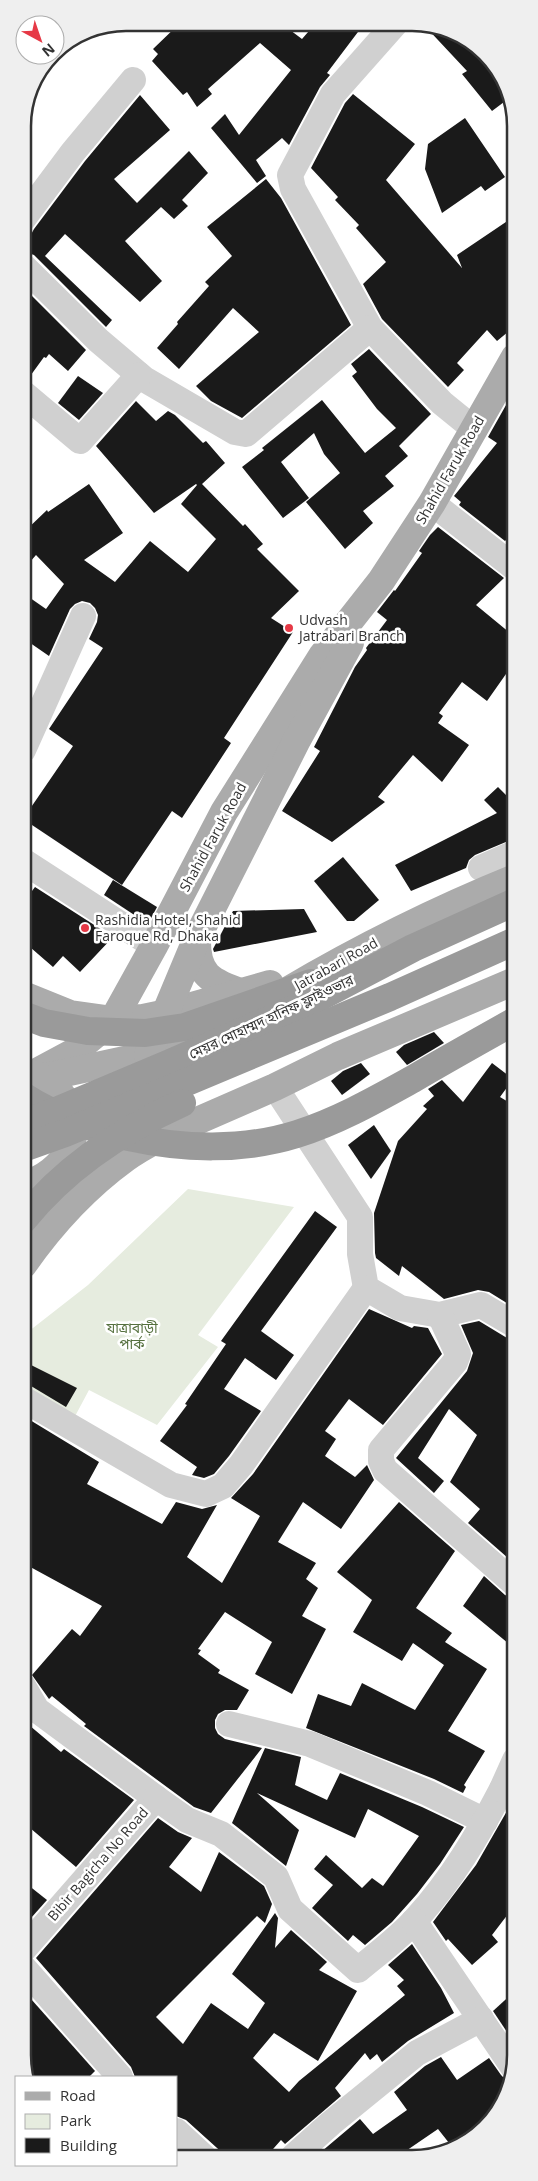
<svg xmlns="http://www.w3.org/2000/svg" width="538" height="2181" viewBox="0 0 538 2181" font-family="'Open Sans','Noto Sans Bengali',sans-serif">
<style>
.green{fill:#e6ecdf}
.building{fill:#1a1a1a}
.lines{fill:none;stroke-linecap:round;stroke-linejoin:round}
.minor{stroke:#d0d0d0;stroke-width:26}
.major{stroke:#ababab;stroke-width:28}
.highway-bridge{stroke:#9a9a9a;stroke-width:28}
.poi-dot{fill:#e63946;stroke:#fff;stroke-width:2}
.labels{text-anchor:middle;stroke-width:5;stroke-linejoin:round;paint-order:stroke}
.street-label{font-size:14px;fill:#333;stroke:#fff}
.poi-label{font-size:14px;fill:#333;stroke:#fff;text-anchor:start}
.park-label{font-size:14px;fill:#56703f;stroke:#fff}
.rim{fill:none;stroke:#333;stroke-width:2.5}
</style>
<rect width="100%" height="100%" fill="#fff"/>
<polygon class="green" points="188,1189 294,1207 198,1335 218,1347 157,1425 89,1390 73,1420 23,1393 24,1335 88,1285"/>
<g class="building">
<polygon points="180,23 282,24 302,39 315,24 364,24 327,73 330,75 320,87 289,145 282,138 256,160 266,176 257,183 211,128 225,114 239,135 291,70 260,43 208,89 212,94 197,107 187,92 183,95 152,61 158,54 153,49"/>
<polygon points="423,24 432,25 478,49 492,66 508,99 492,111 462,74 467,71"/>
<polygon points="353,94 415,144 386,180 462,268 457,255 515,216 515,326 497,341 487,330 457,363 464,370 448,387 382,319 363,284 386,262 356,228 359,225 335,200 338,197 311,168 345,103"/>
<polygon points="140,95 170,130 114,179 137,203 189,151 208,173 182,200 188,206 174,219 161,207 125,241 162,281 140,302 65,234 45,256 112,320 106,327 34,255 23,251 23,249 34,229 85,161"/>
<polygon points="465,118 505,177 485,191 481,186 442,213 425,169 428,144"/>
<polygon points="266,179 281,198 351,325 242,418 211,401 196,386 259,332 233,308 179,369 157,348 178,324 177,322 209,286 205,282 232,256 207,227"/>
<polygon points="23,287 86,350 68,371 49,354 46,358 44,357 28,379 23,378"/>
<polygon points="369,349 431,414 399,446 408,456 385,476 394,486 363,511 373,523 345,549 306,502 340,473 324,454 314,433 281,462 309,498 283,518 242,467 264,450 262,448 322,400 365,453 396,428 377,409 352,376 357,372 351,364"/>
<polygon points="78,376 103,393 79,420 58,403"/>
<polygon points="515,389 515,531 505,541 459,505 461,502 454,496 497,443 488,437"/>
<polygon points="136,401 156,421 168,411 175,415 203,443 206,441 225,463 202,484 243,526 245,524 263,544 257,549 299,591 271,618 293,632 224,738 231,743 182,818 172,811 122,885 23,819 73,746 49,729 103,648 89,639 97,622 98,615 95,608 90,603 82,601 75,604 70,609 49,656 23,638 23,593 46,609 64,584 36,555 23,570 23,533 47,510 48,512 89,484 123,533 84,560 115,582 150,541 188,572 216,539 181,504 197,485 196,484 154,513 96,446"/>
<polygon points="438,527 504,578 476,605 515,637 515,682 506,674 487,701 462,682 439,713 443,716 438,723 469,745 442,782 413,755 378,797 385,802 332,842 282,811 320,751 314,747 355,667 367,650 366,648 387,620 377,612 394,590 395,591 422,553 419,551 430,535"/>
<polygon points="498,787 515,804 515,838 475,855 469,860 466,868 411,891 395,865 497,813 484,800"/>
<polygon points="343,857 379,900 354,921 347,921 314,881"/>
<polygon points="113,880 157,907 148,924 104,895"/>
<polygon points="35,887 113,937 80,972 63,956 53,967 23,941 23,903"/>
<polygon points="304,909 317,932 214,952 213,949 233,911"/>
<polygon points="434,1032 444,1043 407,1065 396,1052 404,1045"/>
<polygon points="361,1063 370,1074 342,1095 331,1081 343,1071"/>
<polygon points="492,1063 513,1079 500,1097 515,1106 515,1308 489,1292 478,1290 444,1299 402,1266 399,1276 376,1258 375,1253 374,1213 398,1141 427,1109 423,1106 434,1096 428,1089 442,1080 463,1102"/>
<polygon points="374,1125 391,1151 371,1179 348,1145"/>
<polygon points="315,1211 337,1227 261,1331 294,1355 276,1380 245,1358 224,1389 261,1411 229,1456 214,1474 204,1478 192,1475 197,1467 160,1441 187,1405 185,1404 226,1344 221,1341"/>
<polygon points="369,1309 412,1328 414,1326 428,1328 442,1354 383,1425 349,1399 325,1431 336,1439 325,1456 355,1477 367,1465 374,1480 341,1529 303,1502 278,1542 316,1563 306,1579 318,1588 302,1616 326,1629 292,1694 255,1674 272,1642 225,1612 198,1649 201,1650 198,1654 220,1670 218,1673 249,1690 237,1710 225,1710 218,1714 215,1720 215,1728 218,1734 225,1739 262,1748 211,1813 194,1807 84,1726 86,1724 52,1696 49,1699 32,1675 72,1629 80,1636 102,1606 23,1563 23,1420 25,1417 99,1462 87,1484 162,1524 176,1502 202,1509 217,1505 187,1557 222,1583 260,1516 231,1498 253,1474"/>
<polygon points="479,1321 507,1338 515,1340 515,1564 468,1523 480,1509 450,1482 477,1435 449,1409 418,1458 444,1481 434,1493 396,1458 467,1371 473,1353 461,1325"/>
<polygon points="23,1361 77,1388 66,1407 31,1386 23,1384"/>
<polygon points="399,1502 455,1551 416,1608 452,1633 445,1642 487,1669 448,1731 485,1751 464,1785 466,1787 463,1793 434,1779 306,1728 318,1694 351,1706 362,1683 415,1710 444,1665 413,1643 402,1661 353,1632 372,1600 337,1572"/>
<polygon points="484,1576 505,1595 515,1599 515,1649 463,1606"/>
<polygon points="23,1720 61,1752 64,1749 134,1800 76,1867 23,1822"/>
<polygon points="265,1748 301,1757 295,1785 327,1800 340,1773 422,1807 464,1827 440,1864 417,1894 392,1922 365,1945 353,1935 348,1941 312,1908 333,1885 314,1869 326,1855 362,1888 372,1878 383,1886 419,1836 368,1809 355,1838 257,1793 299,1830 286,1866 232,1823"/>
<polygon points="507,1811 515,1814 515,1905 492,1935 498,1942 472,1965 448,1939 446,1941 433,1922 476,1865"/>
<polygon points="158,1818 178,1832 192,1838 169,1867 201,1892 219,1852 264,1886 272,1904 265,1923 257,1916 156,2017 183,2044 211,2003 248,2029 265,2003 232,1974 275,1913 278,1918 275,1948 291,1930 327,1962 319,1970 357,1991 318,2061 274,2033 253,2058 289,2092 299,2081 405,1995 397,1986 404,1980 388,1965 412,1944 441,1988 454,2013 408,2041 382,2062 377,2054 370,2060 365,2053 335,2088 341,2096 285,2144 281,2140 266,2157 227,2157 186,2120 176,2116 176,2077 135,2077 131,2067 36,1958"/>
<polygon points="23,1881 47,1900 23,1927"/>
<polygon points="23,1990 95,2071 89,2077 27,2077 23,2068"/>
<polygon points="515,1991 515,2044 493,2011"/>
<polygon points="441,2057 457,2080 489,2058 501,2075 507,2081 490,2123 463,2145 453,2148 438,2129 397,2157 315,2157 360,2119 373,2134 407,2110 394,2092 425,2066"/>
</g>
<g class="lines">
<g class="minor">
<polyline points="395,24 333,94 290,175 293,189 370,328 442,403 474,429"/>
<polyline points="23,219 73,152 133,80"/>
<polyline points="23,266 98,340 144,379 235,432 246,434 370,328"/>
<polyline points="23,393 80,441 139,375"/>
<polyline points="432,503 515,568"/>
<polyline points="23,750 83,616"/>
<polyline points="23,861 154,946"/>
<polyline points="481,868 515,853"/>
<polyline points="275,1087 360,1217 360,1254 366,1288 400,1308 440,1315 481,1305 515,1325"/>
<polyline points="440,1315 458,1354 455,1362 381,1450 381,1461 385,1470 515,1584"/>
<polyline points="23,1399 171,1485 206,1494 223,1486 241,1465 366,1288"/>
<polyline points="23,1686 37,1710 156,1798 23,1950"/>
<polyline points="229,1724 310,1744 428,1793 485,1821"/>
<path d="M156,1798L187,1820L221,1834L276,1877L290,1909L358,1970C377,1954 399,1938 416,1919C452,1879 477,1837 502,1789"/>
<polyline points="515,1799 502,1789 515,1760"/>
<polyline points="414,1921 513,2067"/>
<polyline points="23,1967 120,2077"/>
<polyline points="176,2131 204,2157"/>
<polyline points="293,2157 331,2123 417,2053 481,2019"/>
</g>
<g class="major">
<path d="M197,938C196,975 211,982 243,993"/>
<path d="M287,991C360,948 436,910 515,878"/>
<polyline points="23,995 70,1014 113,1020 143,1018 167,1013 270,984"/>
<polyline points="33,1074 74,1052 113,1020 154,946 224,812 322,656 381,581 432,503 515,357"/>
<polyline points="46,1077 148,1055 218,1027"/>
<polyline points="165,1135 148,1055 197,938 297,740 350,643"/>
<polyline points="147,1139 165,1135 275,1087 338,1056 515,981"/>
<path d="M23,1185C65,1174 91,1131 61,1094C53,1084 42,1075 29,1073"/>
<path d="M23,1265C51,1225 86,1187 126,1158C138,1149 152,1142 165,1135"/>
</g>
<g class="highway-bridge">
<polyline points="23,1015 44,1023 88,1031 145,1033 185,1027 311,983"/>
<path d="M23,1096C55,1117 90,1128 128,1137C182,1149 243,1151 297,1134C338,1121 375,1100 413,1079C447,1059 481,1040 515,1021"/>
<polyline points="23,1123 54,1112 168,1064 312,1001 413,948 515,902"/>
<polyline points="23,1148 65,1133 390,997 515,941"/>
<path d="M23,1220C65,1168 122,1130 182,1103"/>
</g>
</g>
<g class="poi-dot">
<circle cx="289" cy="628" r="5"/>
<circle cx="85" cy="928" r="5"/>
</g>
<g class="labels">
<g class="street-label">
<text transform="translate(450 470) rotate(-60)" y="5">Shahid Faruk Road</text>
<text transform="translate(213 837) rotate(-61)" y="5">Shahid Faruk Road</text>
<text transform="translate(336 964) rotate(-29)" y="5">Jatrabari Road</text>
<text transform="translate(271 1017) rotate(-25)" y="5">মেয়র মোহাম্মদ হানিফ ফ্লাইওভার</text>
<text transform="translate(98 1864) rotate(-49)" y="5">Bibir Bagicha No Road</text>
</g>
<g class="poi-label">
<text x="299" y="625">Udvash<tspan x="299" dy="16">Jatrabari Branch</tspan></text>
<text x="95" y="925">Rashidia Hotel, Shahid<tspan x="95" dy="16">Faroque Rd, Dhaka</tspan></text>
</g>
<g class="park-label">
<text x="132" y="1333">যাত্রাবাড়ী<tspan x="132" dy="16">পার্ক</tspan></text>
</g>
</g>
<path d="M0 0H538V2181H0ZM126 31H412A95 95 0 0 1 507 126V2055A95 95 0 0 1 412 2150H126A95 95 0 0 1 31 2055V126A95 95 0 0 1 126 31Z" fill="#efefef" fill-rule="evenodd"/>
<path class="rim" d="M126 31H412A95 95 0 0 1 507 126V2055A95 95 0 0 1 412 2150H126A95 95 0 0 1 31 2055V126A95 95 0 0 1 126 31Z"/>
<rect x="15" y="2076" width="162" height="90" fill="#ffffff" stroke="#adadad"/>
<rect x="25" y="2092" width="25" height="8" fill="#ababab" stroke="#adadad"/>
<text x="60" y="2101" font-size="15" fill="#333333">Road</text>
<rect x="25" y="2114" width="25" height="15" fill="#e6ecdf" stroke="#adadad"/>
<text x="60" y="2126" font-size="15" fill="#333333">Park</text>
<rect x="25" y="2138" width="25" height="15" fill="#1a1a1a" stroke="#adadad"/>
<text x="60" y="2151" font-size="15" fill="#333333">Building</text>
<g transform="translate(40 40) rotate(140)"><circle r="24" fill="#ffffff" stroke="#adadad"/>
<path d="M0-4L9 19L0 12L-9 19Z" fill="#e63946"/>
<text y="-8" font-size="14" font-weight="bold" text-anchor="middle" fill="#333333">N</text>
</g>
</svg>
